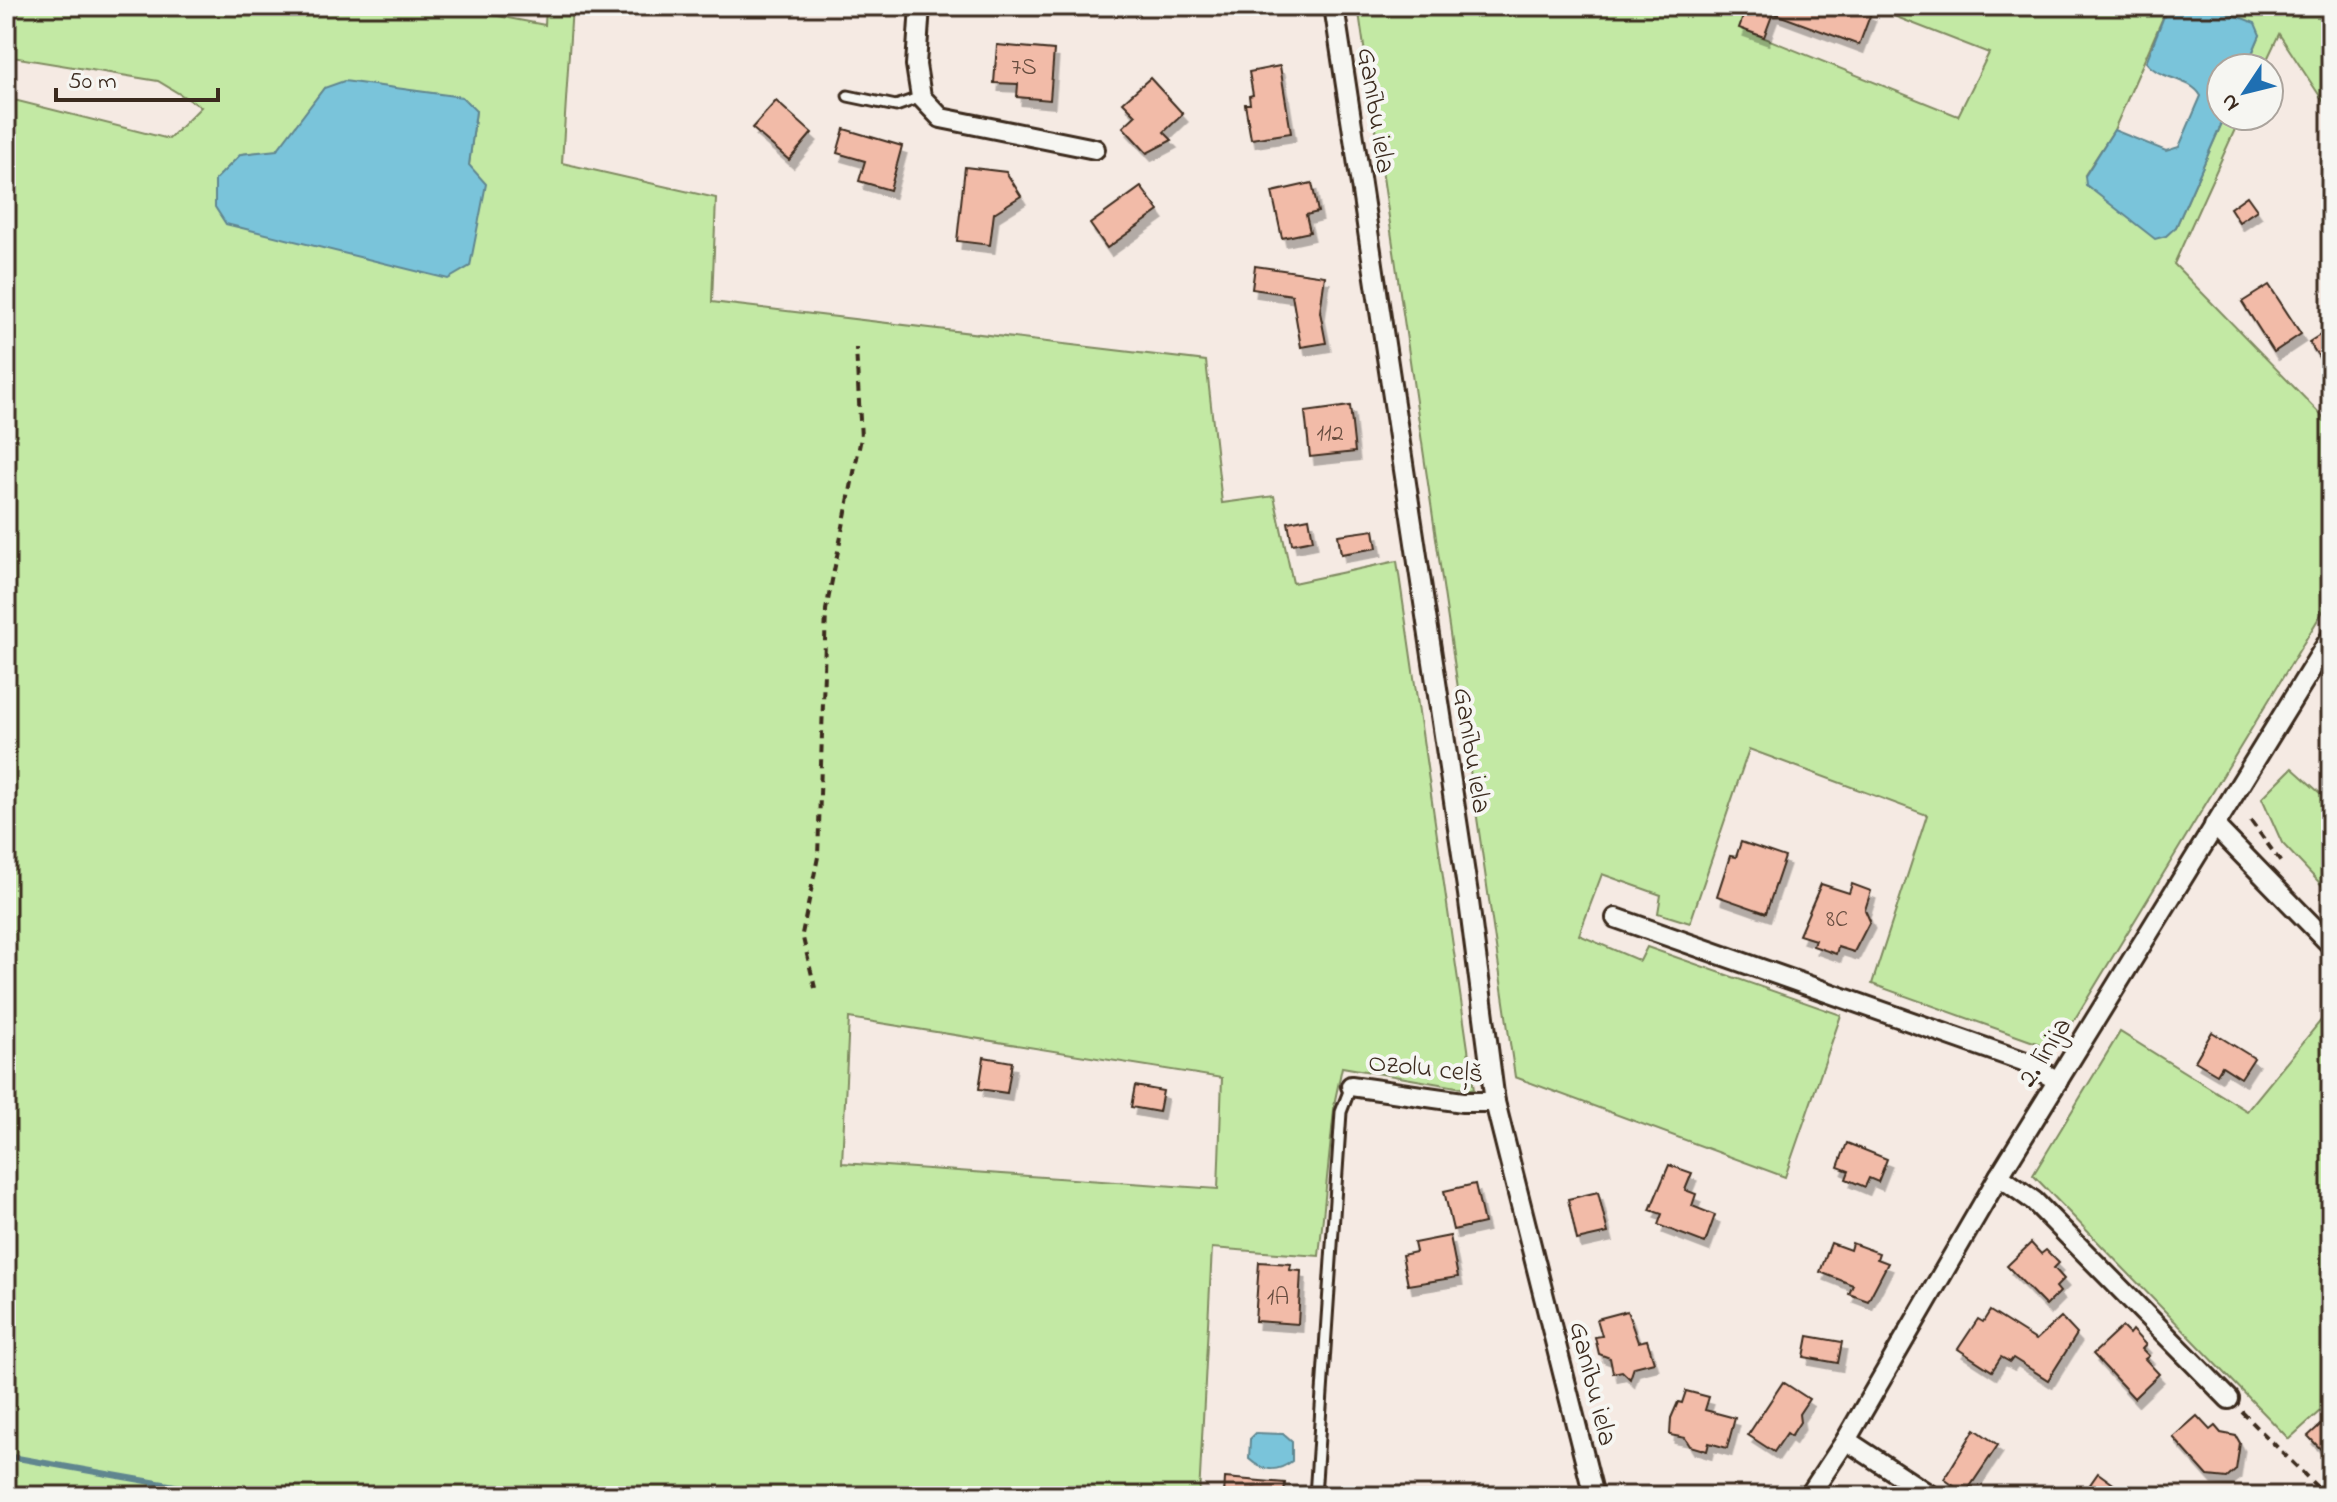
<svg xmlns="http://www.w3.org/2000/svg" width="2337" height="1502" viewBox="0 0 2337 1502" font-family="'Indie Flower',sans-serif">
<style>
.green{fill:#c3e9a4;stroke:#7f8a61;stroke-width:2;fill-rule:evenodd}
.water{fill:#7ac4da;stroke:#61868f;stroke-width:2}
.lines{fill:none;stroke-linecap:round;stroke-linejoin:round}
.stream{stroke:#61868f;stroke-width:6}
.building{fill:#f2bba8;stroke:#3b2a1e;stroke-width:2;filter:url(#shadow)}
.service-casing{stroke:#3b2a1e;stroke-width:15}
.minor-casing{stroke:#3b2a1e;stroke-width:24}
.path{stroke:#3b2a1e;stroke-width:4;stroke-dasharray:8 6;stroke-linecap:butt}
.service{stroke:#f6f6f2;stroke-width:9}
.minor{stroke:#f6f6f2;stroke-width:18}
.labels{text-anchor:middle;stroke-width:8;stroke-linejoin:round;paint-order:stroke}
.number-label{font-size:24px;fill:#694e40}
.street-label{font-size:28px;fill:#3b2a1e;stroke:#f6f6f2}
</style>
<defs>
<filter id="shadow"><feDropShadow dx="4.5" dy="8" stdDeviation="0" flood-color="#0004"/></filter>
</defs>
<rect width="100%" height="100%" fill="#f5eae3"/>
<filter id="ink" filterUnits="userSpaceOnUse"><feTurbulence type="fractalNoise" baseFrequency=".0125" numOctaves="2"/><feDisplacementMap in="SourceGraphic" scale="16" xChannelSelector="R" yChannelSelector="G"/><feConvolveMatrix kernelMatrix="1 2 1 2 8 2 1 2 1" color-interpolation-filters="sRGB"/></filter>
<g filter="url(#ink)">
<g class="green">
<path d="M6,6H446L545,25L546,6H572L562,163L716,198L712,302L1206,361L1222,503L1274,496L1293,583L1397,561L1474,1090L1342,1067L1335,1100L1319,1256L1212,1248L1199,1496H6V98L169,139L201,107L158,81L6,56ZM324,88L476,111L469,165L241,154L277,151ZM849,1018L1222,1078L1218,1189L842,1163Z"/>
<polygon points="1358,6 1746,6 1740,28 1958,116 1989,53 1881,11 1885,6 2168,6 2114,130 2085,175 2176,227 2225,116 2241,116 2174,264 2331,425 2331,598 2056,1050 1872,984 1927,815 1749,749 1690,923 1658,913 1661,895 1602,874 1579,935 1640,961 1647,947 1841,1015 1785,1177 1515,1077"/>
<polygon points="2211,6 2331,6 2331,113 2279,34 2263,68 2246,68 2260,35"/>
<polygon points="2292,768 2331,803 2331,895 2282,843 2262,798"/>
<polygon points="2331,1008 2331,1401 2289,1439 2033,1175 2120,1032 2247,1111"/>
</g>
<g class="water">
<path d="M2168,6H2211L2255,23L2260,35L2246,68H2221V116H2225L2176,227L2166,236L2155,239L2086,185L2085,176L2114,130L2166,151L2179,147L2201,96C2190,77 2159,80 2146,62Z"/>
<polygon points="344,81 462,97 476,111 469,165 486,184 470,266 448,279 226,224 215,207 215,180 241,154 277,150 324,88"/>
<path d="M1256,1433L1283,1434L1292,1442V1461C1277,1473 1262,1471 1249,1459L1250,1439Z"/>
</g>
<g class="lines">
<polyline class="stream" points="6,1456 231,1496"/>
</g>
<g class="building">
<polygon points="1747,6 1853,6 1871,13 1859,45 1773,13 1764,37 1739,28"/>
<polygon points="997,45 1054,50 1050,100 1017,97 1018,84 994,83"/>
<polygon points="1280,66 1291,133 1251,139 1245,104 1250,104 1249,96 1253,95 1249,72"/>
<polygon points="1150,78 1183,114 1164,132 1172,140 1147,153 1123,127 1136,115 1123,102"/>
<polygon points="776,101 812,133 789,160 752,128"/>
<polygon points="844,129 902,146 890,190 859,181 865,161 837,153"/>
<polygon points="965,167 1006,172 1021,196 994,213 990,245 957,241"/>
<polygon points="1312,183 1318,212 1306,215 1310,232 1282,238 1272,192"/>
<polygon points="1141,187 1159,211 1107,248 1090,224"/>
<polygon points="2247,196 2257,210 2239,222 2230,208"/>
<polygon points="1255,266 1325,276 1320,312 1326,343 1301,347 1292,295 1252,289"/>
<polygon points="2269,285 2301,334 2274,352 2242,302"/>
<polygon points="2331,328 2331,375 2309,342"/>
<polygon points="1350,406 1355,452 1310,457 1305,412"/>
<polygon points="1309,518 1313,540 1292,544 1288,522"/>
<polygon points="1374,530 1377,548 1341,554 1338,535"/>
<polygon points="1741,842 1785,857 1766,913 1717,896 1730,856 1736,857"/>
<polygon points="1821,884 1849,893 1852,884 1871,891 1865,910 1870,921 1854,952 1838,947 1836,954 1813,946 1815,940 1799,935"/>
<polygon points="2212,1032 2254,1058 2241,1078 2222,1066 2217,1074 2195,1061"/>
<polygon points="984,1057 1012,1062 1007,1093 979,1089"/>
<polygon points="1135,1086 1163,1091 1159,1112 1131,1107"/>
<polygon points="1847,1143 1887,1159 1878,1182 1869,1178 1865,1187 1846,1179 1849,1171 1838,1167"/>
<polygon points="1669,1165 1692,1173 1685,1190 1696,1194 1692,1206 1715,1215 1705,1243 1658,1225 1662,1214 1650,1210"/>
<polygon points="1475,1184 1484,1223 1453,1230 1444,1191"/>
<polygon points="1598,1192 1608,1233 1577,1240 1568,1199"/>
<polygon points="1450,1236 1458,1277 1408,1285 1402,1255 1416,1252 1414,1243"/>
<polygon points="1831,1243 1850,1250 1852,1243 1879,1253 1877,1259 1888,1263 1868,1301 1849,1294 1853,1285 1820,1272"/>
<polygon points="2031,1243 2041,1254 2046,1250 2059,1263 2054,1268 2064,1279 2056,1287 2060,1292 2046,1306 2007,1266"/>
<polygon points="1259,1262 1291,1264 1290,1270 1301,1271 1298,1324 1255,1321"/>
<polygon points="1627,1311 1638,1342 1647,1340 1654,1362 1634,1367 1630,1379 1622,1371 1613,1373 1610,1358 1599,1354 1595,1337 1602,1336 1597,1319"/>
<polygon points="1990,1311 2036,1340 2061,1317 2077,1334 2048,1380 2013,1358 2010,1362 2001,1357 1992,1371 1958,1349 1978,1319 1983,1322"/>
<polygon points="2122,1327 2129,1334 2132,1330 2146,1345 2142,1349 2149,1356 2145,1359 2159,1374 2134,1398 2093,1354"/>
<polygon points="1808,1336 1842,1342 1838,1363 1804,1357"/>
<polygon points="1783,1382 1809,1399 1799,1414 1800,1422 1791,1436 1787,1433 1774,1452 1748,1435"/>
<polygon points="1686,1391 1709,1397 1705,1410 1735,1418 1727,1448 1709,1443 1707,1451 1690,1446 1685,1438 1670,1435 1671,1418 1678,1402 1682,1403"/>
<polygon points="2331,1415 2331,1460 2308,1436"/>
<polygon points="2197,1416 2210,1430 2215,1426 2221,1433 2236,1436 2240,1443 2236,1470 2227,1478 2208,1476 2173,1437"/>
<polygon points="1975,1429 1998,1445 1965,1494 1944,1479"/>
<polygon points="2098,1473 2130,1496 2082,1496"/>
<polygon points="1225,1478 1285,1483 1284,1496 1224,1496"/>
</g>
<g class="lines">
<g class="service-casing">
<g id="service">
<polyline points="848,96 896,106 921,97"/>
<polyline points="1315,1496 1341,1112 1351,1086"/>
</g>
</g>
<g class="minor-casing">
<g id="minor">
<polyline points="920,6 916,65 921,97 941,118 1095,149"/>
<polyline points="1334,6 1468,894 1495,1102 1594,1496"/>
<polyline points="2214,825 2331,945"/>
<polyline points="1616,918 2023,1061 2058,1081"/>
<polyline points="1351,1086 1463,1102 1495,1102"/>
<polyline points="1999,1176 2034,1201 2229,1399"/>
<polyline points="1846,1440 1931,1496"/>
<polyline points="1809,1496 1846,1440 1999,1176 2331,637"/>
</g>
</g>
<g class="path">
<polyline points="2251,821 2282,864"/>
<polyline points="815,988 802,934 818,857 826,610 861,438 856,348"/>
<polyline points="2242,1412 2326,1496"/>
<polyline points="1254,1496 1255,1485"/>
</g>
<use href="#service" class="service"/>
<use href="#minor" class="minor"/>
</g>
</g>
<g class="labels">
<g class="number-label">
<text x="1024" y="74">7S</text>
<text x="1330" y="440">112</text>
<text x="1837" y="926">8C</text>
<text x="1278" y="1304">1A</text>
</g>
<g class="street-label">
<text transform="translate(1378 110) rotate(81)" y="10">Ganību iela</text>
<text transform="translate(1474 750) rotate(81)" y="10">Ganību iela</text>
<text transform="translate(2043 1051) rotate(-58)" y="10">2. līnija</text>
<text transform="translate(1426 1066) rotate(6)" y="10">Ozolu ceļš</text>
<text transform="translate(1595 1383) rotate(76)" y="10">Ganību iela</text>
</g>
</g>
<rect width="2337" height="1502" fill="none" stroke="#f6f6f2" stroke-width="32"/>
<rect x="16" y="16" width="2305" height="1470" fill="none" stroke="#3b2a1e" stroke-width="3" filter="url(#ink)"/>
<g transform="translate(2245 92) rotate(235)"><circle r="38" fill="#f6f6f2" stroke="#aba49d" stroke-width="2"/>
<path d="M0-6L14 30L0 20L-14 30Z" fill="#1f6fb2"/>
<text y="-12" font-size="22" font-weight="bold" text-anchor="middle" fill="#3b2a1e">N</text>
</g>
<path d="M56 88v12h162v-12" fill="none" stroke="#3b2a1e" stroke-width="4"/>
<text x="68" y="88" font-size="24" fill="#3b2a1e" stroke="#f6f6f2" stroke-width="6" paint-order="stroke">50 m</text>
</svg>
